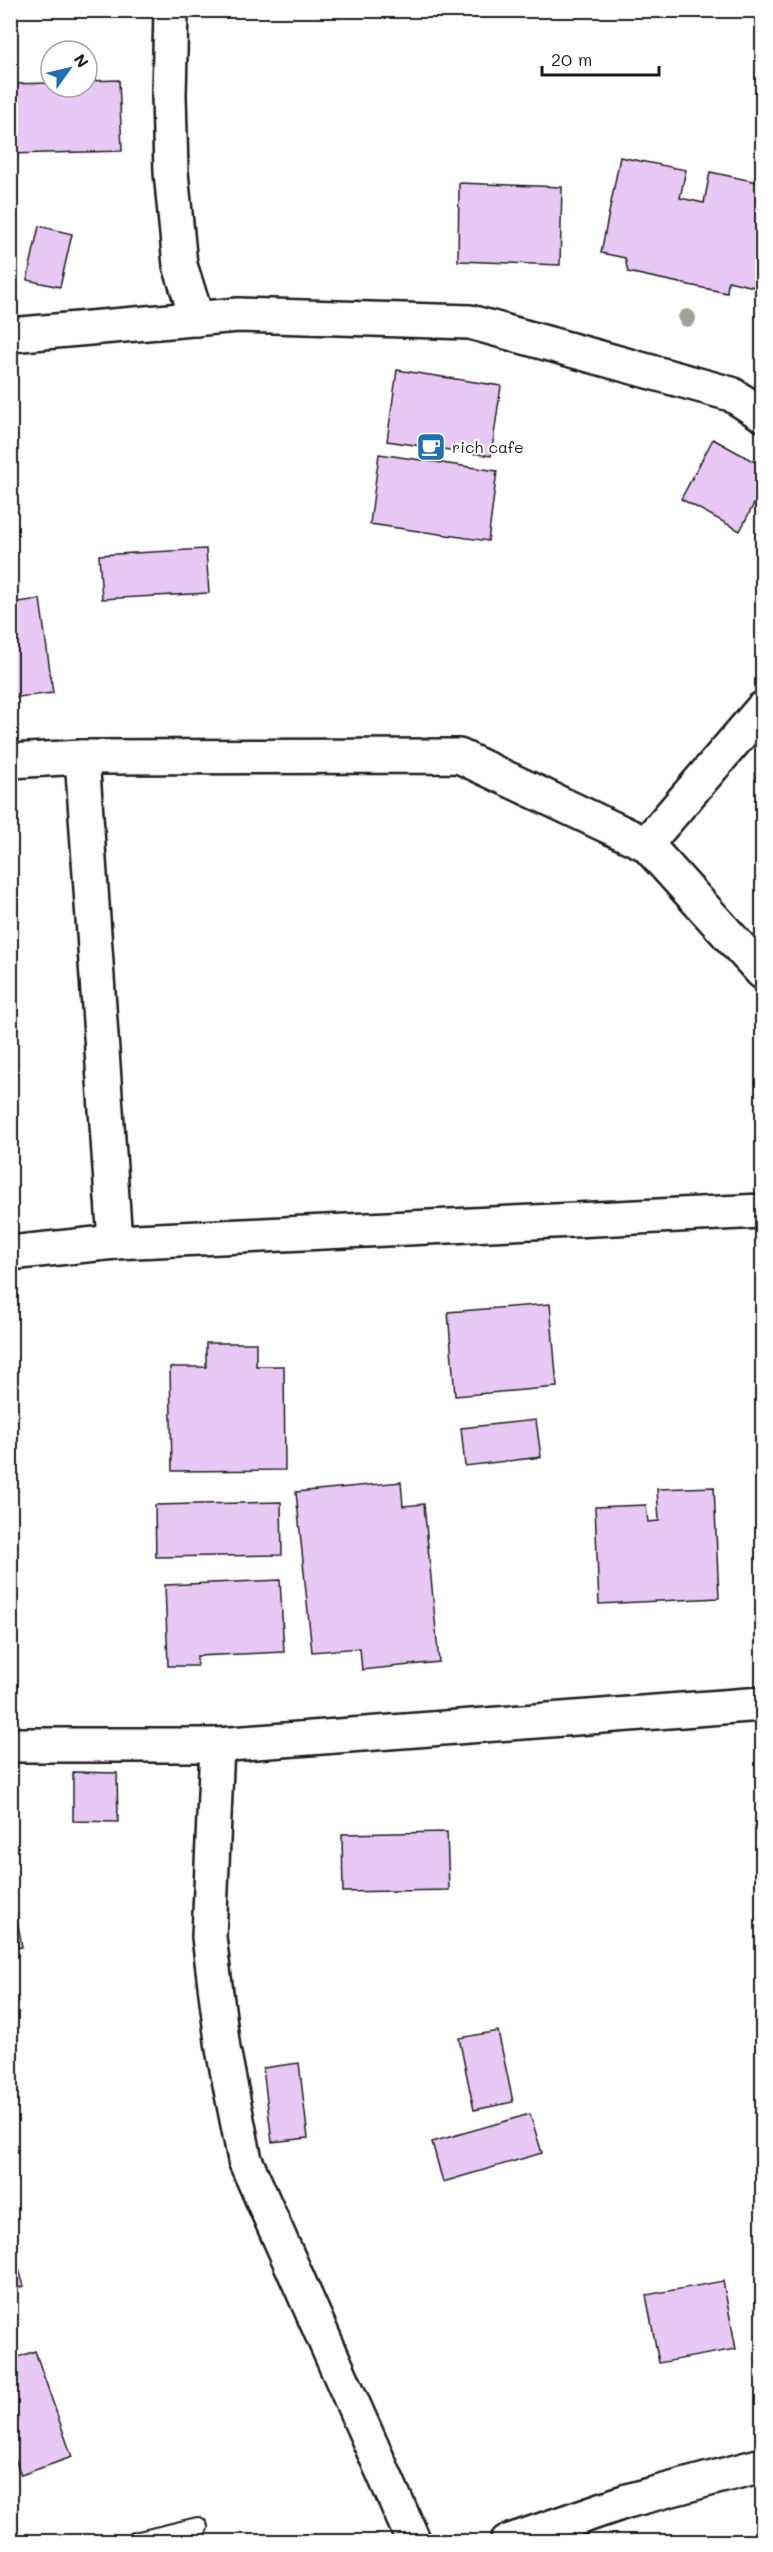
<svg xmlns="http://www.w3.org/2000/svg" width="773" height="2552" viewBox="0 0 773 2552" font-family="Mali,sans-serif">
<style>
.building{fill:#e8c8f5;stroke:#1c1c1c;stroke-width:1.5}
.lines{fill:none;stroke-linecap:round;stroke-linejoin:round}
.lane-casing{stroke:#1c1c1c;stroke-width:22}
.street-casing{stroke:#1c1c1c;stroke-width:38}
.lane{stroke:#fff;stroke-width:18}
.street{stroke:#fff;stroke-width:33}
.tree{fill:#9ea397}
.labels{text-anchor:middle;stroke-width:4.5;stroke-linejoin:round;paint-order:stroke}
.poi-label{font-size:16px;fill:#1c1c1c;stroke:#fff;text-anchor:start}
</style>
<rect width="100%" height="100%" fill="#fff"/>
<filter id="ink" filterUnits="userSpaceOnUse"><feTurbulence type="fractalNoise" baseFrequency=".0167" numOctaves="2"/><feDisplacementMap in="SourceGraphic" scale="12" xChannelSelector="R" yChannelSelector="G"/><feConvolveMatrix kernelMatrix="1 2 1 2 8 2 1 2 1" color-interpolation-filters="sRGB"/></filter>
<g filter="url(#ink)">
<g class="building">
<polygon points="119,80 122,151 10,154 10,84 51,83 51,87 87,87 87,81"/>
<polygon points="620,157 686,170 680,198 704,203 710,172 762,183 762,244 754,287 728,281 727,293 628,272 625,258 601,253"/>
<polygon points="459,183 562,187 560,265 458,261"/>
<polygon points="39,226 72,234 60,287 27,280"/>
<polygon points="397,370 501,386 491,456 387,441"/>
<polygon points="713,439 762,466 762,488 740,531 681,499"/>
<polygon points="379,454 497,471 488,541 370,524"/>
<polygon points="206,549 209,593 102,599 99,555"/>
<polygon points="40,599 53,693 10,698 10,603"/>
<polygon points="550,1304 557,1387 455,1396 448,1312"/>
<polygon points="206,1343 256,1343 256,1366 284,1366 285,1470 172,1471 170,1367 206,1367"/>
<polygon points="536,1420 541,1457 465,1466 461,1428"/>
<polygon points="401,1482 403,1506 424,1504 439,1662 362,1670 360,1648 312,1652 296,1492"/>
<polygon points="714,1487 719,1598 599,1604 595,1507 646,1505 648,1522 659,1521 657,1489"/>
<polygon points="281,1502 282,1555 156,1557 155,1505"/>
<polygon points="280,1580 284,1652 197,1656 197,1666 168,1666 165,1585"/>
<polygon points="73,1772 117,1773 118,1822 73,1821"/>
<polygon points="447,1832 449,1890 343,1892 342,1834"/>
<polygon points="10,1878 22,1947 10,1948"/>
<polygon points="498,2031 513,2102 474,2110 459,2038"/>
<polygon points="299,2063 308,2138 272,2142 263,2068"/>
<polygon points="530,2114 542,2153 443,2182 432,2142"/>
<polygon points="10,2240 24,2286 10,2290"/>
<polygon points="723,2281 736,2349 659,2363 646,2295"/>
<polygon points="35,2351 72,2457 21,2475 10,2445 10,2360"/>
</g>
<g class="lines">
<g class="lane-casing">
<polyline id="lane" points="135,2542 198,2527"/>
</g>
<g class="street-casing">
<g id="street">
<polyline points="171,10 169,95 171,172 180,265 197,319"/>
<polyline points="10,335 238,315 470,322 731,394 762,414"/>
<polyline points="82,757 115,1242"/>
<polyline points="10,761 82,757 459,756 646,844 762,972"/>
<polyline points="646,844 762,709"/>
<polyline points="10,1253 115,1242 762,1211"/>
<polyline points="10,1745 217,1745 762,1704"/>
<polyline points="217,1745 209,1937 223,2049 245,2160 414,2542"/>
<polyline points="507,2542 627,2501 762,2465"/>
</g>
</g>
<use href="#lane" class="lane"/>
<use href="#street" class="street"/>
</g>
<circle class="tree" cx="687" cy="318" r="9"/>
</g>
<defs>
<g id="cafe-square" transform="scale(1.5)"><rect x="-9" y="-9" width="18" height="18" rx="4" fill="#1f6fb2" stroke="#fff"/><path d="M-5.5-4.5H6V0H3Q3 3.5 0 3.5H-2.5Q-5.5 3.5-5.5 0ZM3-3.2v2h1.7v-2ZM-6 4.5H4V6H-6Z" fill="#fff"/></g>
</defs>
<g fill-rule="evenodd">
<use href="#cafe-square" x="431" y="447"/>
</g>
<g class="labels">
<g class="poi-label">
<text x="452" y="453">rich cafe</text>
</g>
</g>
<rect width="773" height="2552" fill="none" stroke="#fff" stroke-width="36"/>
<rect x="18" y="18" width="737" height="2516" fill="none" stroke="#1c1c1c" stroke-width="2" filter="url(#ink)"/>
<g transform="translate(69 69) rotate(56)"><circle r="28" fill="#ffffff" stroke="#a4a4a4" stroke-width="1.5"/>
<path d="M0-4.5L10 22L0 15L-10 22Z" fill="#1f6fb2"/>
<text y="-9" font-size="16" font-weight="bold" text-anchor="middle" fill="#1c1c1c">N</text>
</g>
<path d="M542 66v9h117v-9" fill="none" stroke="#1c1c1c" stroke-width="3"/>
<text x="551" y="66" font-size="18" fill="#1c1c1c" stroke="#ffffff" stroke-width="4.5" paint-order="stroke">20 m</text>
</svg>
